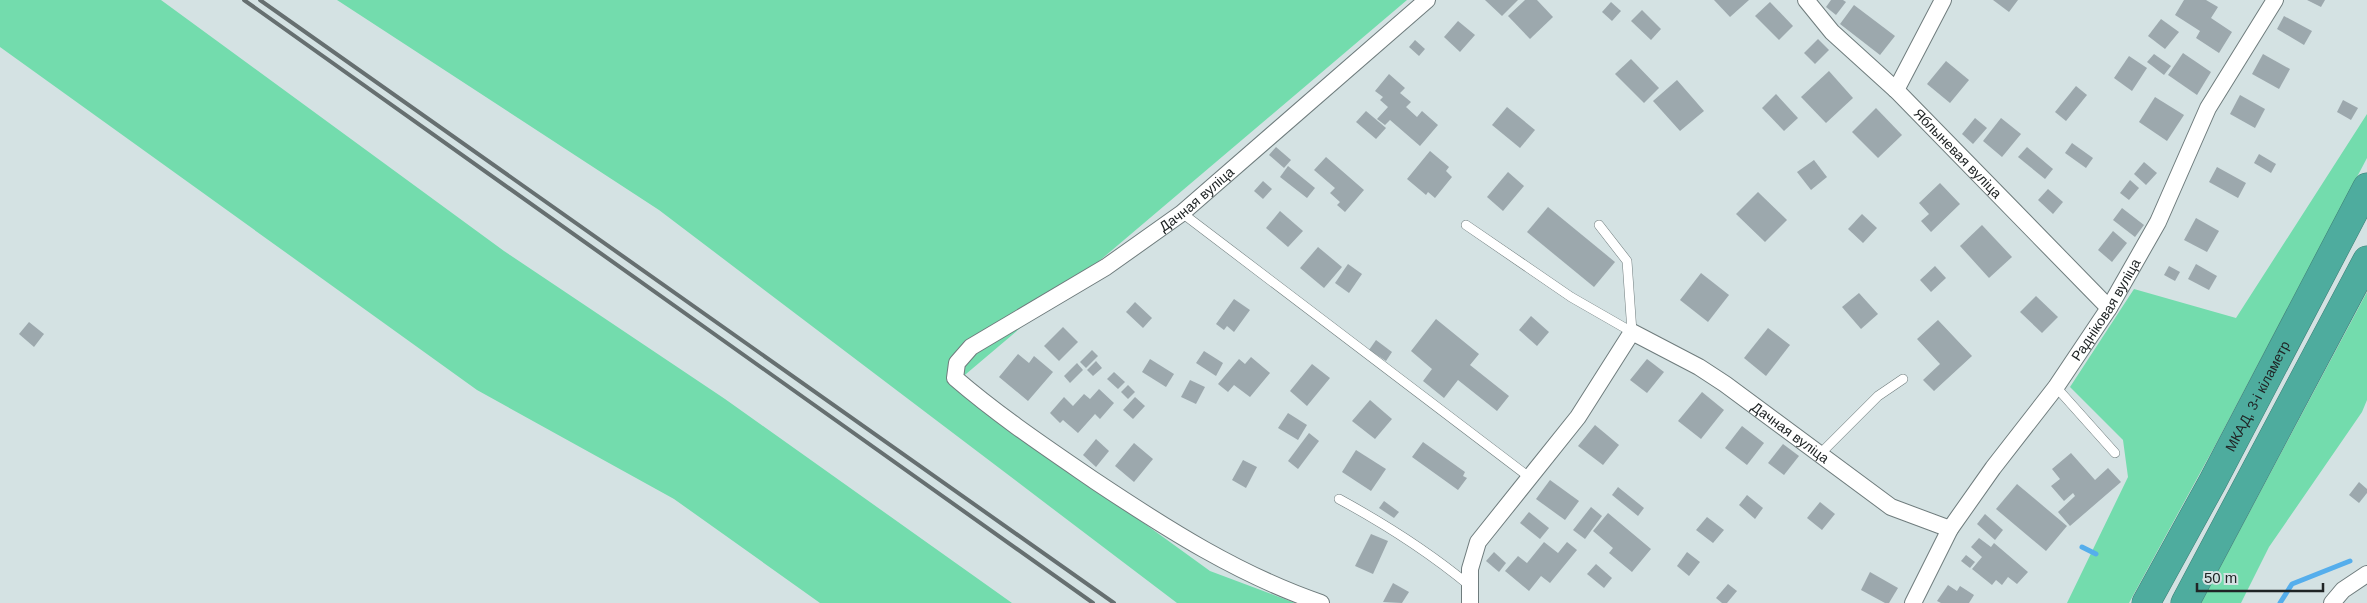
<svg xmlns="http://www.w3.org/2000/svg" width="2367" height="603" viewBox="0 0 2367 603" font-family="Helvetica,sans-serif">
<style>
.green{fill:#73dcad}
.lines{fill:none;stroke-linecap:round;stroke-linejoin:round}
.stream{stroke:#55aeec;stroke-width:5}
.building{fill:#9ca8ad}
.lane-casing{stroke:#6f7c7d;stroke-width:10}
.street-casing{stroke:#6f7c7d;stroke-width:18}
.highway-casing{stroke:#3e7d74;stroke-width:29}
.lane{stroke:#fff;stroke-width:9}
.street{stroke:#fff;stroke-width:16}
.highway{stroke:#4eac9e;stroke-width:28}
.rail{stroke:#666f70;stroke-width:4}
.labels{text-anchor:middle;stroke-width:4;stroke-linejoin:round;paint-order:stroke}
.street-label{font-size:14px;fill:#202526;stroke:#d4e2e3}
</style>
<rect width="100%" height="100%" fill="#d4e2e3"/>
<g class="green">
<polygon points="0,0 161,0 504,251 725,399 1012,603 820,603 674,499 477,390 0,47"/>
<polygon points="337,0 1407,0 953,385 1210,571 1295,603 1177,603 659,210"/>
<polygon points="2367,114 2367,158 2217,442 2129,603 2067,603 2128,477 2123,440 2070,387 2134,289 2236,318"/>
<polygon points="2367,292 2367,400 2362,412 2269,547 2241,603 2201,603"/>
</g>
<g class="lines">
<g class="stream">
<polyline points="2082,547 2096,554"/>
<polyline points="2280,603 2292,584 2350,561"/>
</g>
</g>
<g class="building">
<polygon points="1485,0 1518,0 1502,16"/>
<polygon points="1525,0 1537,0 1553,17 1530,39 1508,16"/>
<polygon points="1714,0 1749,0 1730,17"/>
<polygon points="1831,0 1843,0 1846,2 1836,15 1826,7"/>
<polygon points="1993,0 2018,0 2009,12"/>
<polygon points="2184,0 2206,0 2218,7 2211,18 2232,32 2219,53 2196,38 2200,31 2175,15"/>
<polygon points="2307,0 2325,0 2321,7"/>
<polygon points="1611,2 1621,11 1612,21 1602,12"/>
<polygon points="1770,2 1793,26 1779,40 1755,16"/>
<polygon points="1854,5 1895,36 1880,55 1840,24"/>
<polygon points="1642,10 1661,29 1651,40 1631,21"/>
<polygon points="2284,16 2312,31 2304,45 2277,29"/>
<polygon points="2161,19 2179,32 2165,49 2148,36"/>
<polygon points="1458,21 1475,35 1460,52 1444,37"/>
<polygon points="1818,39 1829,50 1815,64 1804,53"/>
<polygon points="1415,40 1425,49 1419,56 1409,47"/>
<polygon points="2183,53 2211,72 2197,95 2168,75"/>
<polygon points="2154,54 2171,66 2164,75 2147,62"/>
<polygon points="2263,54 2290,69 2279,89 2252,74"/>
<polygon points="2129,56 2147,68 2132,91 2114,78"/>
<polygon points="1631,59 1659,88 1644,103 1615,74"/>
<polygon points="1946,61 1969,80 1950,103 1927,84"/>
<polygon points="1829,71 1853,98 1826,123 1801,97"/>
<polygon points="1389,74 1405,88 1400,93 1411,102 1406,107 1417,117 1422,111 1438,125 1420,146 1390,120 1385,125 1377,119 1388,107 1380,100 1383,97 1375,91"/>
<polygon points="1677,80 1704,111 1680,131 1653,101"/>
<polygon points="2076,86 2087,95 2066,121 2055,112"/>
<polygon points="1776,94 1798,118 1784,131 1762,108"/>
<polygon points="2240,95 2265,109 2255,128 2230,114"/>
<polygon points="2155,97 2184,115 2167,141 2139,122"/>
<polygon points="2343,100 2358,108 2351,120 2337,112"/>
<polygon points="1507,107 1535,130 1520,148 1492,125"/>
<polygon points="1876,108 1902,135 1878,158 1852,132"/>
<polygon points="1366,111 1386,128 1376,139 1356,122"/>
<polygon points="1975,118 1987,128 1973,144 1962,134"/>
<polygon points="2001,118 2021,134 2002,157 1983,141"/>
<polygon points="2072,143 2093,158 2086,168 2065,153"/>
<polygon points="1276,147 1291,160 1284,168 1269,155"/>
<polygon points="2027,147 2053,169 2045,179 2018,157"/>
<polygon points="1430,151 1449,167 1446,171 1452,177 1435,198 1428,192 1426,195 1407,179"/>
<polygon points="2259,154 2276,164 2271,173 2254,163"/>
<polygon points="1326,157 1364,190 1345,212 1337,205 1340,202 1330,193 1335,188 1314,170"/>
<polygon points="1814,160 1827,177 1811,190 1797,172"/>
<polygon points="2144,162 2157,173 2146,185 2134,174"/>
<polygon points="1288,166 1315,188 1307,198 1280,177"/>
<polygon points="2217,167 2246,183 2238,198 2209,182"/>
<polygon points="1508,172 1524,186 1503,211 1487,197"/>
<polygon points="2130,180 2139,188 2129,200 2120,193"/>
<polygon points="1263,181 1272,189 1263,199 1254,191"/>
<polygon points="1940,183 1960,204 1931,232 1921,221 1929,214 1919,203"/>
<polygon points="2048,189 2063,202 2053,214 2038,200"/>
<polygon points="1758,192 1787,220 1765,242 1736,214"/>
<polygon points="1548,207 1615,262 1594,287 1527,232"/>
<polygon points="2122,208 2144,225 2135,237 2113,220"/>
<polygon points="1280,211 1303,231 1288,247 1266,228"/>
<polygon points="1862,214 1877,228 1863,243 1848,229"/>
<polygon points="2196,218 2219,231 2207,252 2184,240"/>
<polygon points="1982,225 2012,257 1989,278 1960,246"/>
<polygon points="2113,231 2127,243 2112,262 2098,250"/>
<polygon points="1318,247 1342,267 1324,288 1300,268"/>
<polygon points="1348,264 1362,274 1349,293 1335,283"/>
<polygon points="2196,264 2217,276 2209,290 2188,279"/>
<polygon points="1935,266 1946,278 1931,292 1920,280"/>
<polygon points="2169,266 2180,272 2175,281 2164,275"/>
<polygon points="1701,273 1729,295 1708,322 1680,300"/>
<polygon points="1859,293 1878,314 1861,329 1842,307"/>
<polygon points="2036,296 2058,317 2042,333 2020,312"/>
<polygon points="1234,299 1250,310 1234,332 1227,326 1224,330 1216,324"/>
<polygon points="1135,302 1152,318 1143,328 1126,312"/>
<polygon points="1531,316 1549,332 1537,346 1519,330"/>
<polygon points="1436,319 1479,354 1470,365 1509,396 1497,411 1458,380 1444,398 1423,381 1432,369 1411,351"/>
<polygon points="1938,320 1972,356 1934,391 1923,380 1940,364 1917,339"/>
<polygon points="29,322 44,334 34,347 19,334"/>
<polygon points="1063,327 1078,342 1059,361 1044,346"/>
<polygon points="1768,328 1790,345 1766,376 1744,358"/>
<polygon points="1376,340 1392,352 1386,361 1369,350"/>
<polygon points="1092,350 1098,356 1086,368 1080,362"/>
<polygon points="1204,351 1223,363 1216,376 1196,363"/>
<polygon points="1018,354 1029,363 1034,356 1053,372 1028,401 999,377"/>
<polygon points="1251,357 1270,373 1250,397 1234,385 1228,392 1218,384 1239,359 1245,364"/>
<polygon points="1150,359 1174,374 1166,387 1142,372"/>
<polygon points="1647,359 1664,372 1647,393 1630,380"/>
<polygon points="1096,361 1102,368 1093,376 1087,370"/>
<polygon points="1077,363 1083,370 1070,383 1064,376"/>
<polygon points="1312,364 1330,378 1307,406 1290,391"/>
<polygon points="1114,372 1125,382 1118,389 1107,379"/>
<polygon points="1190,380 1205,387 1196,404 1181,397"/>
<polygon points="1128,385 1135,392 1128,399 1121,392"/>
<polygon points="1099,389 1114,403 1100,419 1095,414 1078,433 1063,420 1060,423 1050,413 1064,397 1073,406 1084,394 1090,399"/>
<polygon points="1702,392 1724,410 1701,439 1678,421"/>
<polygon points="1135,397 1145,406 1133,419 1123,410"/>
<polygon points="1370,400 1392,419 1375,439 1352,421"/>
<polygon points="1288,413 1307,425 1298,440 1278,428"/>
<polygon points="1595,425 1619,445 1603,465 1578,446"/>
<polygon points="1742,426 1764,443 1747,465 1725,448"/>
<polygon points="1309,433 1319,441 1298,469 1288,461"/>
<polygon points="1096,439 1109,451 1096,467 1083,455"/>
<polygon points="1423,442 1465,472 1463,476 1467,478 1458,490 1412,457"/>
<polygon points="1134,443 1153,459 1134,482 1115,466"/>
<polygon points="1783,444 1799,456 1784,475 1768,463"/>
<polygon points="1356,450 1386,469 1371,491 1342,472"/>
<polygon points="2071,453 2095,480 2108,468 2121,482 2070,526 2058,512 2075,496 2073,493 2064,501 2051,486 2060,479 2052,469"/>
<polygon points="1243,460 1257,467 1246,488 1232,480"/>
<polygon points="1550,480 1579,501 1565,520 1536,499"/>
<polygon points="2359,482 2367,489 2367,493 2359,503 2349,495"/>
<polygon points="2017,484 2067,526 2046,551 1996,509"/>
<polygon points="1618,487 1644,508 1638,516 1612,495"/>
<polygon points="1747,495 1763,508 1755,519 1739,505"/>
<polygon points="1384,501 1399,512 1394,518 1379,508"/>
<polygon points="1820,502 1835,514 1822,530 1807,518"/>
<polygon points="1591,507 1602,516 1585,539 1573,530"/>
<polygon points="1529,512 1549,528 1540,539 1520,523"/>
<polygon points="1608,513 1651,549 1632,572 1609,553 1613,548 1593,531"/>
<polygon points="1985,514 2003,530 1995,540 1977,524"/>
<polygon points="1707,517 1724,530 1713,543 1696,530"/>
<polygon points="1371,534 1388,541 1373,574 1355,566"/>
<polygon points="1979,538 1991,547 1994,543 2028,572 2017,584 2008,577 2002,585 1996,580 1992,585 1972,569 1982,557 1971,547"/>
<polygon points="1544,542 1558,553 1567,542 1577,550 1550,583 1541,576 1529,591 1505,571 1518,556 1527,563"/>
<polygon points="1494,552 1506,563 1499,572 1486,561"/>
<polygon points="1687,552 1700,562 1689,576 1677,566"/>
<polygon points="1966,555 1975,562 1970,568 1961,561"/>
<polygon points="1596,564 1612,578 1604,588 1587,574"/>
<polygon points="1870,572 1898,588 1889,603 1885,603 1861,590"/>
<polygon points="1393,583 1409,592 1402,603 1383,602"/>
<polygon points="1728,584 1737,591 1727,603 1722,603 1716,598"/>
<polygon points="1948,585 1957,591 1960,586 1974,595 1969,603 1941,603 1937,601"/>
</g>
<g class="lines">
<g class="lane-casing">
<g id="lane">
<polyline points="1182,213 1529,477"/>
<polyline points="1466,225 1571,297 1632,332"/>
<polyline points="1599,225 1627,261 1632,332"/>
<polyline points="2056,387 2115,453"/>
<polyline points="1820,454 1878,396 1903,379"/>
<path d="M1339,499C1385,524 1429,552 1470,586"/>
</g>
</g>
<g class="street-casing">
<g id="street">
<path id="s1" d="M1806,0L1832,32L1896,90L2109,308"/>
<polyline points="1896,90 1943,0"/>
<path id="s2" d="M1321,603C1239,575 1167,529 1095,481C1047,448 999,416 955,378L957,363L971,347L1106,267L1182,213L1427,0"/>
<path id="s3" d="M1470,603V569L1478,542L1578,417L1632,332L1699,367L1725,384L1891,507L1950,529"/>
<path id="s4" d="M1913,603L1950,529L1993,468L2056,387L2109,308L2158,222L2208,108L2275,0"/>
<polyline points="2332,603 2343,590 2367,574"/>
</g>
</g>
<g class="highway-casing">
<g id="highway">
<path id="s5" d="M2146,603L2213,481L2367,187"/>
<polyline points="2185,603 2367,260"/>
</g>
</g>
<use href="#lane" class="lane"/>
<use href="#street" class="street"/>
<use href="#highway" class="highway"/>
<g class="rail">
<polyline points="244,0 1093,603"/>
<polyline points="260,0 1114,603"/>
</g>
</g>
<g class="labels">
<g class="street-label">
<text dy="5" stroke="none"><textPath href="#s1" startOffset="216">Яблыневая вуліца</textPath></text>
<text dy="5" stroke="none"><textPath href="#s2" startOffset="738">Дачная вуліца</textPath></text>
<text dy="5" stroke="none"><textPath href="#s4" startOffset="352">Радніковая вуліца</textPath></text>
<text dy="5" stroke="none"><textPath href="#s5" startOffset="235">МКАД, 3-і кіламетр</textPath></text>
<text dy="5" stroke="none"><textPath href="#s3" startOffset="511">Дачная вуліца</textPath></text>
</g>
</g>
<path d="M2197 583v8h126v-8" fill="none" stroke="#202526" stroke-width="2.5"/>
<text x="2204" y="583" font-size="15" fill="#202526" stroke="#d4e2e3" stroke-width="4" paint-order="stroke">50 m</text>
</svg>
